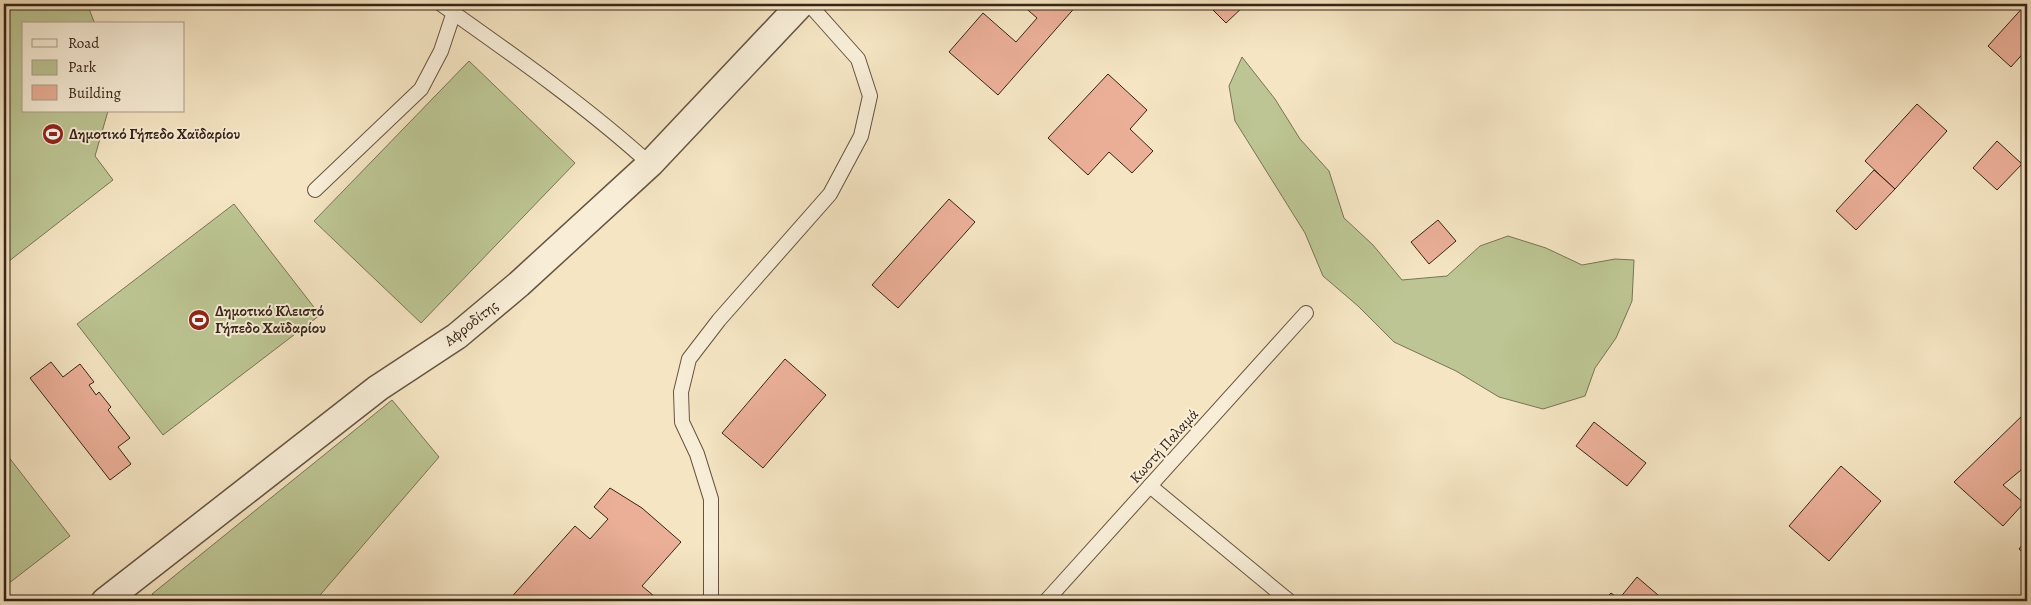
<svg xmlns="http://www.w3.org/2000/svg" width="2031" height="605" viewBox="0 0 2031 605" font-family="Alegreya,serif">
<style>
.green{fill:#bcc593;stroke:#7a7455}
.building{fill:#ebaf98;stroke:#372417}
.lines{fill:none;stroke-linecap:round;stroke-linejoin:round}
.service-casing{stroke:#665442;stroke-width:16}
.minor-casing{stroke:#665442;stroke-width:29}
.service{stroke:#f8eed8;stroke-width:14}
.minor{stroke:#f8eed8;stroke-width:26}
.labels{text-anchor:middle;stroke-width:4;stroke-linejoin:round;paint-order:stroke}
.poi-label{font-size:15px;font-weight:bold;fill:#372417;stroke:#f8eed8;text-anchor:start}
.street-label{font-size:15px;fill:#372417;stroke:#f8eed8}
</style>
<rect width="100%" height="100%" fill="#f5e5c3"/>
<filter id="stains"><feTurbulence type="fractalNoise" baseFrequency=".004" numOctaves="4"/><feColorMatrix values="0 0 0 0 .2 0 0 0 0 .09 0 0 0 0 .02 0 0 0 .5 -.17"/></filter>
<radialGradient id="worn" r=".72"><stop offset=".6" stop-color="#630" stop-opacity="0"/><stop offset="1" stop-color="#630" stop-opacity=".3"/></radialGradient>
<g class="green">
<polygon points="4,4 87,4 95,24 24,24 24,111 108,111 95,156 113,180 4,265"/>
<polygon points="1242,57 1275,99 1300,139 1329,171 1344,218 1373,245 1402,280 1447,276 1480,246 1508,236 1546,248 1582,265 1615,259 1634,260 1632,301 1616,338 1595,368 1585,396 1543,409 1499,397 1456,371 1394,342 1358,306 1323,276 1305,233 1235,121 1229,86"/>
<polygon points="469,61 575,163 421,323 314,221"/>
<polygon points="234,204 320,315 163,435 77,324"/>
<polygon points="392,400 439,457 315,601 157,601 152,594"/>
<polygon points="4,451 70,536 4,587"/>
</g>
<g class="building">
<polygon points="1021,4 1078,4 998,95 949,52 983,13 1016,42 1037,18"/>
<polygon points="1211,4 1246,4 1226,23 1209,6"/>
<polygon points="2026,4 2027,49 2011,67 1988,46"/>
<polygon points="1108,74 1147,110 1130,129 1153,151 1132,173 1109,152 1088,175 1048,138"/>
<polygon points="1917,104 1947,131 1895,189 1865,161"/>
<polygon points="1997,141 2022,164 1997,190 1973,168"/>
<polygon points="1874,170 1895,189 1856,230 1836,211"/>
<polygon points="949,199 975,222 898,308 872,285"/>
<polygon points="1438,220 1456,241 1429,264 1411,242"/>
<polygon points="785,359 826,395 763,468 722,433"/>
<polygon points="51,362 63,377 80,364 94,382 89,385 96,395 99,392 111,407 108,410 130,438 118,447 131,464 110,480 30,378"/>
<polygon points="2027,411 2027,465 2003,485 2024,503 2003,526 1954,482"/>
<polygon points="1594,422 1646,463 1627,486 1576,446"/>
<polygon points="1841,466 1881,501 1829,561 1789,526"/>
<polygon points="610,488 642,508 681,542 642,586 654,596 650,601 508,601 575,526 590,539 608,519 594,507"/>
<polygon points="2027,539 2027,556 2019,549"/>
<polygon points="1637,577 1665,601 1603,601 1611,593 1619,599"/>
</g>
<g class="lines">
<g class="service-casing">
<g id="service">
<path d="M441,4C513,55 585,105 650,164"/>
<polyline points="315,190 421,89 441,51 454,12"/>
<polyline points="1150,486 1289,601"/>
<polyline points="711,601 711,499 697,454 682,422 681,392 689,359 719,320 830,194 861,136 870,96 858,59 809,4"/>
<polyline points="1046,601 1306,313"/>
</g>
</g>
<g class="minor-casing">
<polyline id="minor" points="105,601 378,388 457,336 519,284 650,164 801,4"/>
</g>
<use href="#service" class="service"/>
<use href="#minor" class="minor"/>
</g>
<defs>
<g id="stadium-disc" transform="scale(1.125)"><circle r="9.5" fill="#8f2418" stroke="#f8eed8"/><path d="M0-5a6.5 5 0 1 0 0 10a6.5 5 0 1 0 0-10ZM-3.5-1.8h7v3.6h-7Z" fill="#fff"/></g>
</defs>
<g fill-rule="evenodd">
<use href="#stadium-disc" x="53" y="134"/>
<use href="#stadium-disc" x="199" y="320"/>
</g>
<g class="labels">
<g class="poi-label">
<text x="69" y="139">Δημοτικό Γήπεδο Χαϊδαρίου</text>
<text x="215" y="316">Δημοτικό Κλειστό<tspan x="215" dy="17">Γήπεδο Χαϊδαρίου</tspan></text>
</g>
<g class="street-label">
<text transform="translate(471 323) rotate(-38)" y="5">Αφροδίτης</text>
<text transform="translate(1164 446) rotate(-48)" y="5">Κωστή Παλαμά</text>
</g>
</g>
<rect width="2031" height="605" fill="none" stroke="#f5e5c3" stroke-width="20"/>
<rect x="5" y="5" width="2021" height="595" fill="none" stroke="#372417" stroke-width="2.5"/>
<rect x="10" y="10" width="2011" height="585" fill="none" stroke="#372417"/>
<rect x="22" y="22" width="162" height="90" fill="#f8eed8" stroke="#ab9d8b"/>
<rect x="32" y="39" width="25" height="8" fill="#f8eed8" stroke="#ab9d8b"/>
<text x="68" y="48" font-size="15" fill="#372417">Road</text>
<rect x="32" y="60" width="25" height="15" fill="#bcc593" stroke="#ab9d8b"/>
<text x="68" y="72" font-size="15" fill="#372417">Park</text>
<rect x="32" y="85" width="25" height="15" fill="#ebaf98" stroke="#ab9d8b"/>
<text x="68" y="98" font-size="15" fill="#372417">Building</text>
<rect width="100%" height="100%" filter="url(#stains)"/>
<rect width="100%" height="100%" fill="url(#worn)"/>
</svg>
